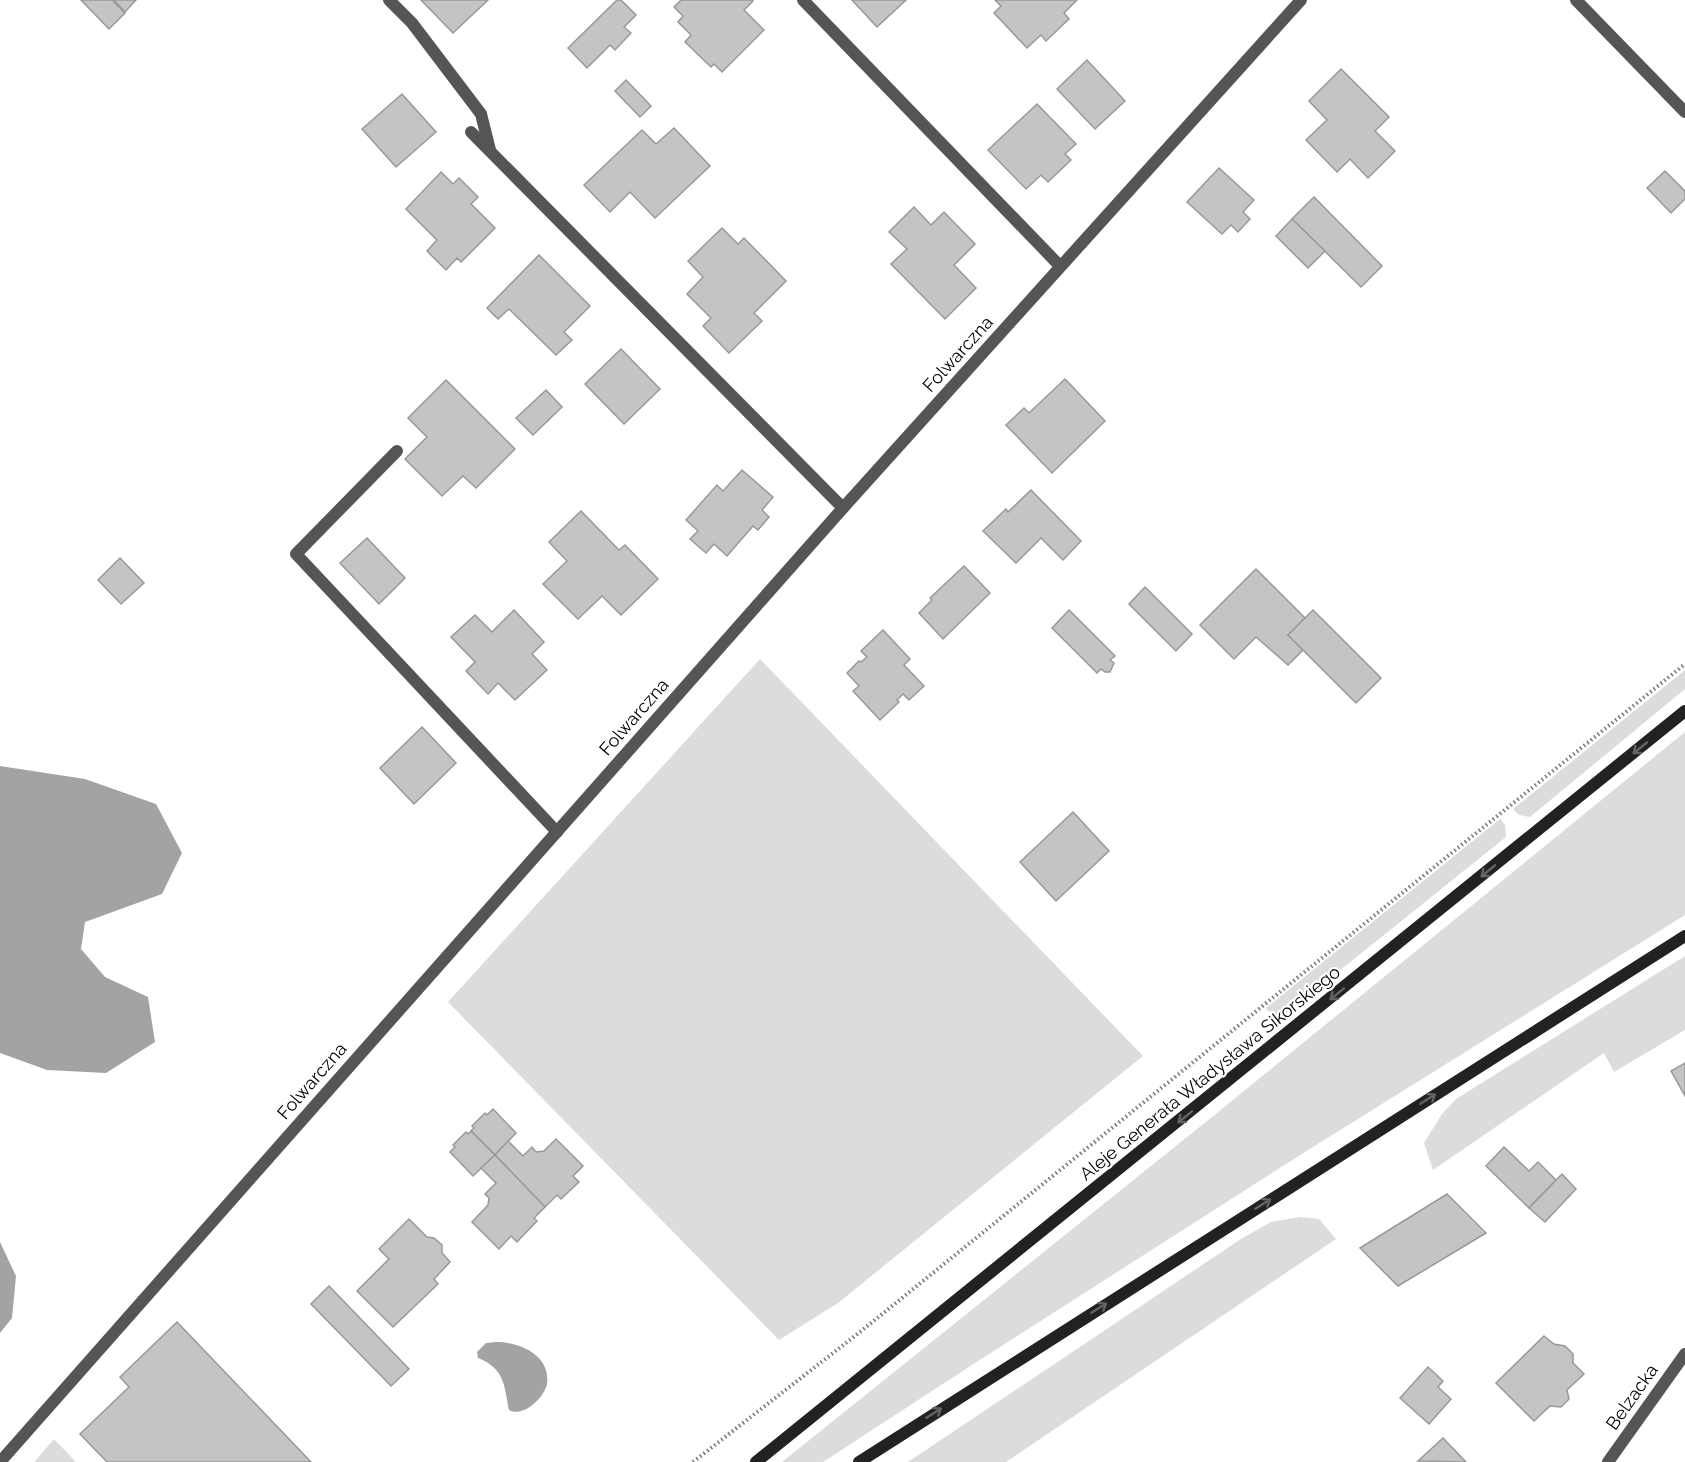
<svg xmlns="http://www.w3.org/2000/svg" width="1685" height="1462" viewBox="0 0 1685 1462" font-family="Raleway,sans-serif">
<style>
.green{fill:#dcdcdc}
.water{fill:#a3a3a3}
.building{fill:#c4c4c4;stroke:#999;stroke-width:1.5}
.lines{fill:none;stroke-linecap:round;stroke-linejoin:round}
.path{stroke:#777;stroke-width:4;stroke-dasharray:1.5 3;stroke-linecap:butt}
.service{stroke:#555;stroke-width:12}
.minor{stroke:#555;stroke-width:12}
.secondary{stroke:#222;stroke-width:12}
.oneway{stroke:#646464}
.labels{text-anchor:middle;stroke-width:4.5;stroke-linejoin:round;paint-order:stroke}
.street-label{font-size:18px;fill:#000;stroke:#fff}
</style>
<rect width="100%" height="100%" fill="#fff"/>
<g class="green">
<polygon points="760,659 1143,1056 838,1303 779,1340 448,1002"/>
<polygon points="1685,670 1685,689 1530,817 1519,815 1513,809"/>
<polygon points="1685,732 1685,915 1297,1157 975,1363 823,1462 782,1462 1212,1117"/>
<polygon points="1500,819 1505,825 1506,837 1283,1016 1268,1011 1266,1008"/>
<polygon points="1685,956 1685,1030 1614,1072 1604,1053 1433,1170 1424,1143 1442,1114 1456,1099"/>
<polygon points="1300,1217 1319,1219 1336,1239 1006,1462 908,1462 1241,1239 1271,1222"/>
<polygon points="54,1439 76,1462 34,1462"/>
</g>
<g class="water">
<polygon points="0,766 85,779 156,804 182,853 162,894 85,922 81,949 105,977 148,997 155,1042 106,1073 47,1070 0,1053"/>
<polygon points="0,1242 16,1276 12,1318 0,1333"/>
<path d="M496,1342C519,1342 551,1355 547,1384C544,1398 523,1418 509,1410C504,1385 505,1369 478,1358L477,1352L486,1343Z"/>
</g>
<g class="building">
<polygon points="81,0 112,0 125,13 109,29"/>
<polygon points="114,0 136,0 125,12"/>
<polygon points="421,0 488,0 453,33"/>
<polygon points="617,0 621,0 636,15 624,27 631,33 615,50 610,45 587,68 568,48"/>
<polygon points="681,0 752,0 753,1 744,10 764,30 722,72 714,64 711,67 685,42 691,35 678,22 683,16 674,7"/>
<polygon points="852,0 906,0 877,27"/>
<polygon points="995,0 1077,0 1064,13 1069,19 1046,41 1041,35 1027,48 994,13 1001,6"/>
<polygon points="1087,60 1125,101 1095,129 1057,89"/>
<polygon points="1341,69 1389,117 1375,131 1395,151 1368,178 1350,159 1337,172 1306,140 1327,120 1309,101"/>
<polygon points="626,80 651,106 640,117 615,91"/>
<polygon points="402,94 436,132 396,167 362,129"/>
<polygon points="1037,104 1076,144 1065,154 1071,160 1048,182 1041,175 1026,189 988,150"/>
<polygon points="674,128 710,166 655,218 630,192 610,212 584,185 642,130 656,144"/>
<polygon points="1219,168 1254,200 1243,212 1250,219 1238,232 1231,225 1222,234 1187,202"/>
<polygon points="1665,171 1685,191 1685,199 1671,213 1647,188"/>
<polygon points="441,172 453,184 459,178 478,197 471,204 495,228 461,262 457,258 446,270 427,251 437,240 406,209"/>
<polygon points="1314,197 1382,266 1361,287 1292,219"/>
<polygon points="914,207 931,225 944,212 975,244 954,265 976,288 945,319 891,264 907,249 889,232"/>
<polygon points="1292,219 1325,251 1308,268 1276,236"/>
<polygon points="722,228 738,244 744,238 786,281 754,313 762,321 729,353 703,326 711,318 687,294 703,277 688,261"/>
<polygon points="539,255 590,306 564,332 572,340 556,355 509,309 498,319 487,308"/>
<polygon points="621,349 660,389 624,424 585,384"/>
<polygon points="1065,379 1105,421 1052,473 1006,425 1024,408 1029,413"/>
<polygon points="446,380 515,449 476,488 463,476 442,496 405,459 427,437 408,418"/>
<polygon points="546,390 562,407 533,435 516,418"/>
<polygon points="742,470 773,497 762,510 769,517 758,530 753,526 727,556 714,544 706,553 690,539 698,531 686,520 717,485 723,491"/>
<polygon points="1031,490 1081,541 1063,560 1041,538 1016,563 983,531 1006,509 1008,512"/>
<polygon points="581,511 619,550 625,545 658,579 621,615 602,596 578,619 543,584 567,561 549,542"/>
<polygon points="367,538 405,578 379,604 340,563"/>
<polygon points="120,558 144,583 121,604 98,580"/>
<polygon points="964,566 990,593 943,639 919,613 932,600 930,598"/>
<polygon points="1256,569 1305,618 1288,635 1303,650 1288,665 1256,637 1234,659 1200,625"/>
<polygon points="1145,587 1192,634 1176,651 1129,604"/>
<polygon points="514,610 544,642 532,654 547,670 515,700 498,683 488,694 466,671 475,662 451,637 475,615 492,632"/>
<polygon points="1069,610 1115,656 1110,660 1114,663 1110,672 1105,672 1101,669 1097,673 1052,628"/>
<polygon points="1313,610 1381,678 1356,703 1288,635"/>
<polygon points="883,630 910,659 904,665 924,686 909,700 903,694 897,700 899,702 880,720 853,691 859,686 847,673 859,661 861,662 867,657 861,651"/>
<polygon points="422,727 456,763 414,804 380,768"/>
<polygon points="1073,812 1109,851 1056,901 1020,862"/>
<polygon points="1685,1063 1685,1096 1671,1071"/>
<polygon points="493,1109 516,1133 495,1155 471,1131 474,1128 472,1126 485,1113 487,1115"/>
<polygon points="471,1131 495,1155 473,1176 450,1152 455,1147 453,1145 466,1132 468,1134"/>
<polygon points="556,1139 583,1166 573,1176 579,1182 561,1199 557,1195 545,1207 495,1155 508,1141 523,1156 532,1147 536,1152 544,1151"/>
<polygon points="1504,1147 1529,1171 1538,1162 1556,1180 1529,1208 1486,1166"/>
<polygon points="495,1155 545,1207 534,1218 537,1221 517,1242 511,1236 499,1249 472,1222 488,1205 489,1198 485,1194 496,1183 481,1168"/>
<polygon points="1562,1174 1576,1189 1545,1222 1529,1208"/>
<polygon points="1447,1194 1486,1233 1398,1286 1360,1248"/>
<polygon points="409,1219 427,1237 434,1238 442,1245 442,1253 450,1262 434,1279 438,1284 393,1327 357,1291 389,1259 379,1249"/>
<polygon points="329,1286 409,1369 391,1386 311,1304"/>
<polygon points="177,1322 311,1462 107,1462 80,1434 129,1387 120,1377"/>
<polygon points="1544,1336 1554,1344 1565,1346 1573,1354 1573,1363 1584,1374 1567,1390 1569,1399 1561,1407 1550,1406 1534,1421 1496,1383"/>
<polygon points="1428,1367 1443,1381 1438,1387 1451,1399 1429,1424 1400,1398"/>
<polygon points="1443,1438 1466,1462 1418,1461"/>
</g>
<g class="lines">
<polyline class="path" points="693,1462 860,1332 1685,664"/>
<g class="service">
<polyline points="389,0 412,23 481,114 490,150"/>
<polyline points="1576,0 1685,112"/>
<polyline points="397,451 296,554 557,832"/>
</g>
<g class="minor">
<polyline points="803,0 1060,266"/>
<polyline points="471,132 843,508"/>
<polyline points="0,1462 843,508 1301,0"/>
<polyline points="1608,1462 1685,1354"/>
</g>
<g class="secondary">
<polyline points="756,1462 1685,711"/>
<polyline points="859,1462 1685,936"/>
</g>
</g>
<defs><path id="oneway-shaft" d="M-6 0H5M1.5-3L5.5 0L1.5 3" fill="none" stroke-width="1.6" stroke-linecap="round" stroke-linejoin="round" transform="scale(1.5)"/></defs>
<g class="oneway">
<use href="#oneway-shaft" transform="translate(1640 748) rotate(141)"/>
<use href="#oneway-shaft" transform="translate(1488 871) rotate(141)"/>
<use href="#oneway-shaft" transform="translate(1337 994) rotate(141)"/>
<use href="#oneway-shaft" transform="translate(1428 1099) rotate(-32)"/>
<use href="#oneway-shaft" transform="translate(1185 1117) rotate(141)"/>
<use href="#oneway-shaft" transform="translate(1263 1204) rotate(-32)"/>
<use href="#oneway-shaft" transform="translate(1099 1308) rotate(-32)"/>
<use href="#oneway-shaft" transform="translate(934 1413) rotate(-32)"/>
</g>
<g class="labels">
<g class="street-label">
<text transform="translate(958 354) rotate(-48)" y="6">Folwarczna</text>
<text transform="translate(634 717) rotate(-49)" y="6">Folwarczna</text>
<text transform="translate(1210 1073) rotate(-39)" y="6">Aleje Generała Władysława Sikorskiego</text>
<text transform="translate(312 1081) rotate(-49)" y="6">Folwarczna</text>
<text transform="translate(1632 1397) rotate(-55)" y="6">Belzacka</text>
</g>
</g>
</svg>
